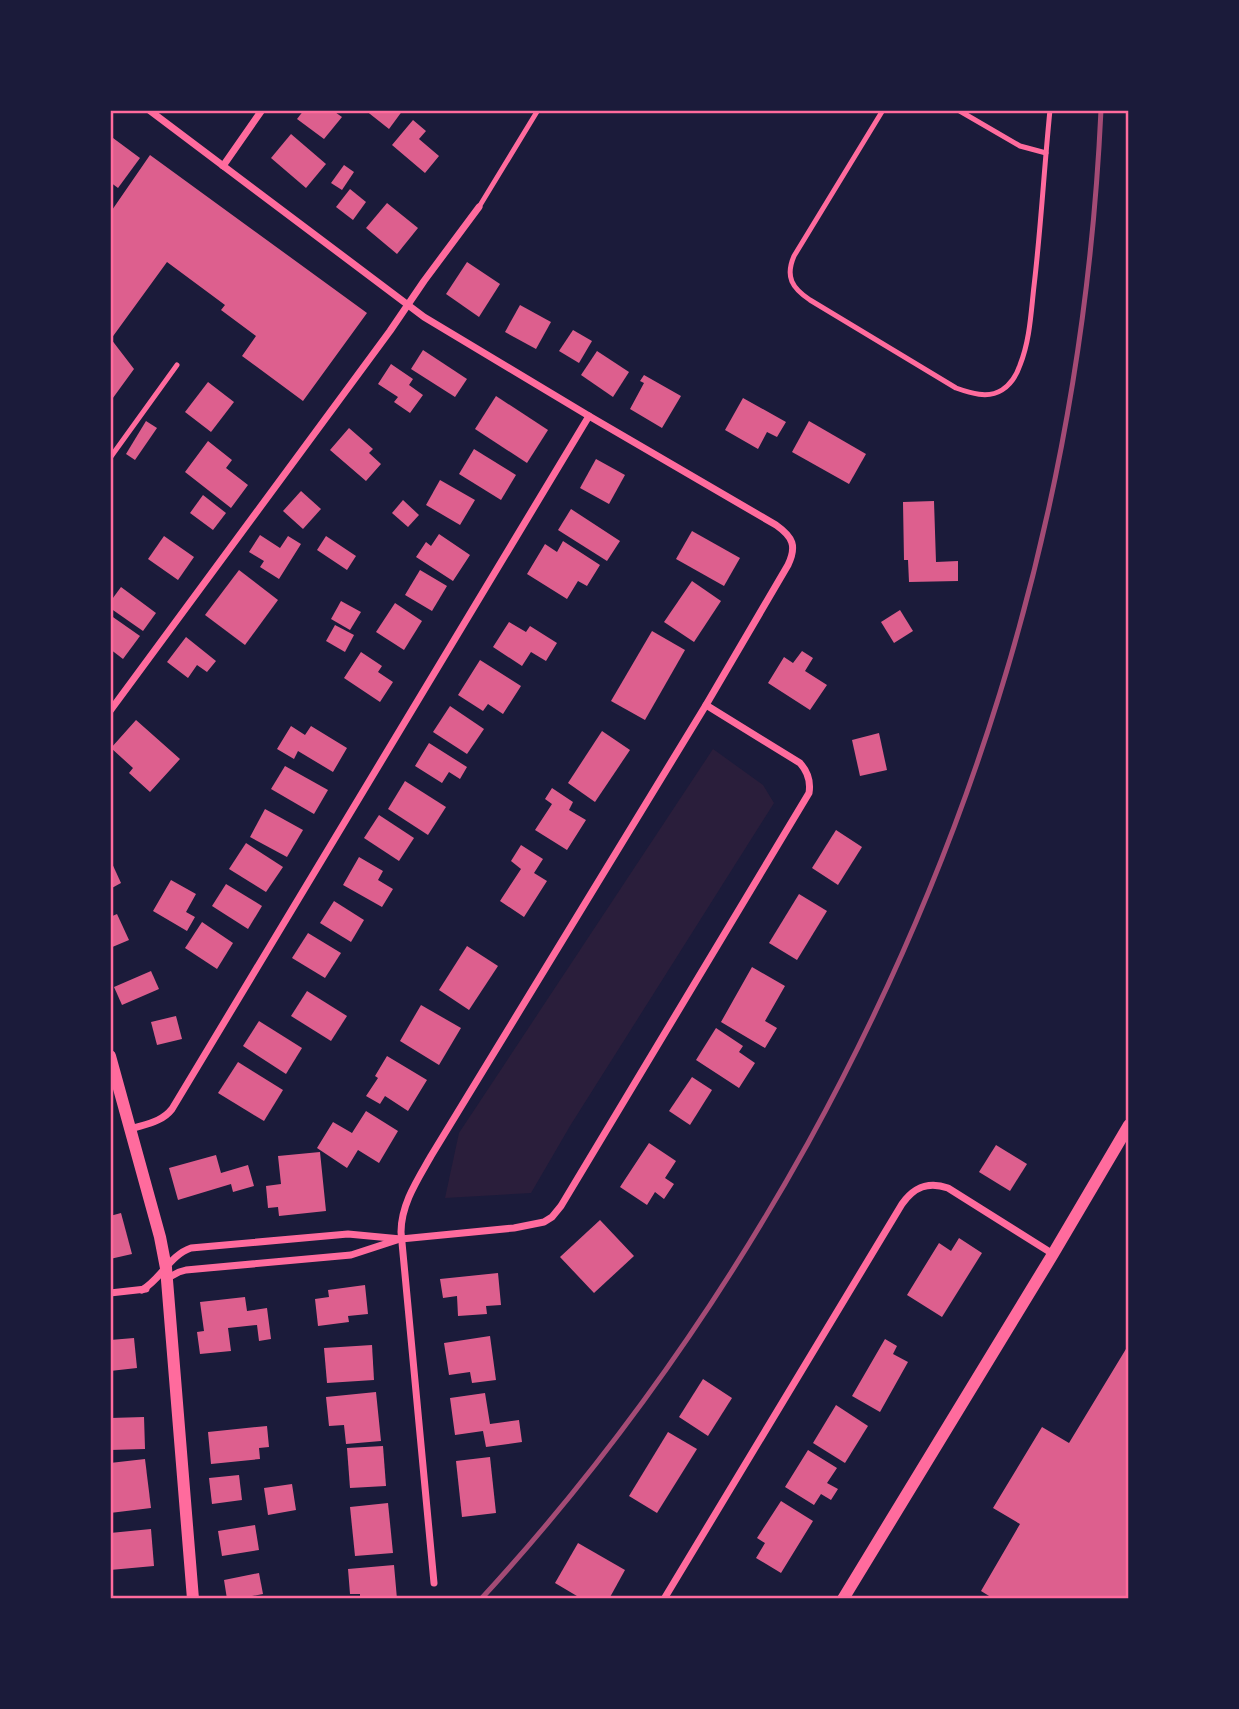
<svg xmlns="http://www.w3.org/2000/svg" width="1239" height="1709" viewBox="0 0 1239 1709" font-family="Ubuntu,sans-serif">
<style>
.green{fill:#2a1e3b}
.building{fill:#dd5f8e}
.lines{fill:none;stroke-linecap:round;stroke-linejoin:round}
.service{stroke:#ff6b9d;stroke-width:5}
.minor{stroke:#ff6b9d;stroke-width:7}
.tertiary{stroke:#ff6b9d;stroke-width:12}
.rail{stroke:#a44b75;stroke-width:5}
.neatline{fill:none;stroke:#ff6b9d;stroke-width:2.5}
</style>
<rect width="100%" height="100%" fill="#1b1b3a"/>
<polygon class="green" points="713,749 763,785 774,803 570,1126 531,1193 445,1198 459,1133"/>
<g class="building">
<polygon points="304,110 332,110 342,117 324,139 297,119"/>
<polygon points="365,110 403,110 389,129"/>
<polygon points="413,120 426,131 419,139 439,156 425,173 392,145"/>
<polygon points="291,134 326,164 306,188 271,158"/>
<polygon points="113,138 140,158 118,188 110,182 110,142"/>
<polygon points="150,155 367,313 303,401 242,356 256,336 221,310 225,305 167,262 111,339 134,369 110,402 110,213"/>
<polygon points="344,165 354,172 342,190 331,183"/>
<polygon points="350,189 366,202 353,220 336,207"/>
<polygon points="387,203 418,228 397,254 366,228"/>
<polygon points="467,262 500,284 479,317 446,294"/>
<polygon points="520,305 551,322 536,349 505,332"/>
<polygon points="573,330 592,341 579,363 559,351"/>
<polygon points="423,350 467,379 455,397 411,369"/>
<polygon points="597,351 629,372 613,397 581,375"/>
<polygon points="391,364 413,379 409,385 423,395 410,413 394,402 398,397 378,384"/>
<polygon points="644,375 681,396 662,428 630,409 644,383 640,381"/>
<polygon points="208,382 234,402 211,432 185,412"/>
<polygon points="496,396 548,430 527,463 475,429"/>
<polygon points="743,398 786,422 777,437 767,432 758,449 725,430"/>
<polygon points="146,421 157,428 135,460 126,454"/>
<polygon points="809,421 866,454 849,484 792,452"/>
<polygon points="349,428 373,449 369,453 381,464 366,481 330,450"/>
<polygon points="208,441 232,460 226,468 248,485 231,508 185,472"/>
<polygon points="474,449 516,475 501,500 459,474"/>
<polygon points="596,459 625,475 609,504 580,488"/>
<polygon points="440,480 475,500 460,525 426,505"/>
<polygon points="301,491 321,509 303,529 283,511"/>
<polygon points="203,495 226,513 213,530 190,513"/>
<polygon points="403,500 419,515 408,527 392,513"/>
<polygon points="934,501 936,562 958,561 958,581 909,582 908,560 904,560 903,502"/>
<polygon points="571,509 620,541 607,561 558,530"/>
<polygon points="692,531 740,558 724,586 676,559"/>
<polygon points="439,534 470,555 453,581 416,557 426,542 431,546"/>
<polygon points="260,535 280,548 288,536 301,544 279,579 260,567 264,561 249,552"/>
<polygon points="164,536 194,557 178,580 148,559"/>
<polygon points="326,536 356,556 347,570 317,550"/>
<polygon points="563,541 600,565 587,586 578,581 567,599 527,574 545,544 557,552"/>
<polygon points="239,570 278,600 245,645 205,615"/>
<polygon points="420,570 447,586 432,611 405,595"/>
<polygon points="692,581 721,601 694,642 664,622"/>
<polygon points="121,587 156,613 143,631 110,608 110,602"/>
<polygon points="341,601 361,612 350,630 331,619"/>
<polygon points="395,603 422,621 404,650 376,632"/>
<polygon points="900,610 913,631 894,643 881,622"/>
<polygon points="110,615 140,636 123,659 110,649"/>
<polygon points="509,622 526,632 530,626 557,643 546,661 531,652 522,666 493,647"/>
<polygon points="335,625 354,635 345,652 326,641"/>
<polygon points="652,631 685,650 645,720 611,701"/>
<polygon points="186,637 216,661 207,672 197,665 188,678 167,662"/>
<polygon points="802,651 813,658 805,671 827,685 810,710 768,683 784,657 793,663"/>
<polygon points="361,652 382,666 378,672 393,682 380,702 344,678"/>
<polygon points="480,660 521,686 503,714 488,704 483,711 458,695"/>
<polygon points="450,706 484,729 467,754 433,732"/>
<polygon points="136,720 180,759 150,792 129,773 133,768 111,748"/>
<polygon points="291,726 305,735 311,726 347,748 333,772 298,751 294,759 277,749"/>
<polygon points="602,731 630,750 595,802 568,783"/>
<polygon points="879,733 887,770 860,776 852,740"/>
<polygon points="429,743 467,767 460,779 449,772 442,783 415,766"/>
<polygon points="285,766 328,790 314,814 271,789"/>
<polygon points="405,781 446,807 428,835 388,809"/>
<polygon points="552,788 573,802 569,810 586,820 567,850 535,830 552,804 545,799"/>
<polygon points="265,809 303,830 287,857 250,837"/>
<polygon points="379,815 414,838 399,861 364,838"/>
<polygon points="836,830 862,847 838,885 812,868"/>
<polygon points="246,843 283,867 266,892 229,869"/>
<polygon points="521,845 543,859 534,873 547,881 524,917 500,901 521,869 511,861"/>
<polygon points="359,857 383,871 378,880 393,889 382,907 343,885"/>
<polygon points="110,859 121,883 110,889"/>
<polygon points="171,880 196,894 186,912 195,917 187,931 153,911"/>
<polygon points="226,884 262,906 248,929 212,906"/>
<polygon points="799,894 827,911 797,960 769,943"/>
<polygon points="334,901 364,920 351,942 320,923"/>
<polygon points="117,914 129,940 110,948 110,917"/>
<polygon points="202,922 233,943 217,969 185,948"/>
<polygon points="308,933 341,953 325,978 292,958"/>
<polygon points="467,946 498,966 469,1010 439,990"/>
<polygon points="752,967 785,986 765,1021 777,1028 765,1048 721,1022"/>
<polygon points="151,971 159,989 122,1005 114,987"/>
<polygon points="307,991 347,1016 331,1041 291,1016"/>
<polygon points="421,1005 461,1028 439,1065 400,1041"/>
<polygon points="176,1016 182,1039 157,1045 151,1022"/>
<polygon points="259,1021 302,1048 286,1074 243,1046"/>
<polygon points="716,1028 743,1046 739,1052 755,1063 739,1088 696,1060"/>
<polygon points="387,1056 427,1080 408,1111 385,1096 380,1104 366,1096 378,1078 375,1076"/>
<polygon points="238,1062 283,1090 264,1121 218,1093"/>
<polygon points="692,1077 712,1090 690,1125 669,1111"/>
<polygon points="366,1111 398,1131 379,1163 358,1150 347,1168 317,1148 333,1122 352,1133"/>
<polygon points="649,1143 676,1161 665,1178 674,1184 664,1199 655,1192 647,1205 620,1187"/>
<polygon points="996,1145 1027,1164 1010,1191 979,1172"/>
<polygon points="320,1152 326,1211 279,1216 278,1207 268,1208 266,1186 281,1184 278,1156"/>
<polygon points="216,1155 221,1173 248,1165 254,1186 233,1192 231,1184 178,1200 169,1168"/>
<polygon points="121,1213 132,1254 110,1259 110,1216"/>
<polygon points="600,1220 634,1256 594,1293 560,1257"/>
<polygon points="959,1238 982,1253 942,1317 907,1295 939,1243 951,1251"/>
<polygon points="498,1273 501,1305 486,1306 487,1314 458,1316 457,1296 443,1298 440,1279"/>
<polygon points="365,1285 368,1314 348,1316 349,1322 318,1326 315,1299 329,1297 328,1290"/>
<polygon points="245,1297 247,1311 267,1308 271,1339 259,1341 257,1325 228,1328 231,1351 200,1354 197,1332 204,1331 200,1302"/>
<polygon points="490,1336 496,1380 472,1383 470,1372 449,1375 444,1343"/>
<polygon points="134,1338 137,1368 110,1371 110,1340"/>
<polygon points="885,1339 897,1346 893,1354 908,1362 880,1412 852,1396"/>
<polygon points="1129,1344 1129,1599 994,1599 981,1591 1020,1524 993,1508 1042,1427 1069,1443"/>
<polygon points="372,1345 374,1380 327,1383 324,1348"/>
<polygon points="703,1379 732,1398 708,1436 679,1417"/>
<polygon points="376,1392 381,1441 346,1444 344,1425 329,1426 326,1397"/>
<polygon points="485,1393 490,1424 519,1420 522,1442 486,1447 483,1431 455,1435 450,1398"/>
<polygon points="836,1405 868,1426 845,1463 813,1443"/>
<polygon points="144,1417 145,1449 110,1450 110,1418"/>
<polygon points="267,1426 269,1447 259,1448 260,1459 211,1464 208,1432"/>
<polygon points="668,1432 697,1449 657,1513 629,1496"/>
<polygon points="383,1446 386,1486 350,1488 347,1448"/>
<polygon points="808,1450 837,1468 827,1483 838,1489 831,1500 821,1494 814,1505 785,1487"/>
<polygon points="490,1457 496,1513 462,1517 456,1461"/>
<polygon points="145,1459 151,1508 110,1513 110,1463"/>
<polygon points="239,1475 242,1500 212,1504 209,1478"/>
<polygon points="292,1484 296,1510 268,1515 264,1488"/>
<polygon points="781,1501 813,1521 781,1573 756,1558 765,1543 757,1538"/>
<polygon points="388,1503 393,1553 355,1556 350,1507"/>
<polygon points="255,1525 259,1550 222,1556 218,1531"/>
<polygon points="151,1529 154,1566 110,1570 110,1533"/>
<polygon points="578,1543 625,1570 609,1599 582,1599 555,1583"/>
<polygon points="394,1565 397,1599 360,1599 360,1594 350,1594 348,1569"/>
<polygon points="259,1573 263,1594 236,1599 227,1599 224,1580"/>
</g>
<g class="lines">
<g class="service">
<path d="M883,110L794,256C785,277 792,288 810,300L956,388C970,393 988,399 1002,390C1011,384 1017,374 1020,365C1030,340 1031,312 1034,286C1041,227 1044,169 1050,110"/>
<polyline points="958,110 1020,146 1046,153"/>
<polyline points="479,207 538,110"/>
<polyline points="110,458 177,365"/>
</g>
<g class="minor">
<path d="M149,110L424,317L589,416L776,525C793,537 797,546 788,565L706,705L431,1156C418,1179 401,1204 401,1232L434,1583"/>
<polyline points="223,166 262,110"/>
<polyline points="110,711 390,331 424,281 479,207"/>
<path d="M131,1129C146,1124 162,1122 172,1109L589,416"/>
<polyline points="166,1279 179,1272 186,1270 351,1255 397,1240"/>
<path d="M142,1290C161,1279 170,1255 191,1248L348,1234L401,1239L514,1228L544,1222L552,1217L561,1206L809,793C811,781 808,772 800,763L706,705"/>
<polyline points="110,1293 146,1289"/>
<path d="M664,1599L902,1204C914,1187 928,1181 948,1188L1053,1254"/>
</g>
<g class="tertiary">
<polyline points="110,1056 160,1237 166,1268 193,1599"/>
<polyline points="843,1599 1053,1254 1129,1125"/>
</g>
<path class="rail" d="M481,1599C608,1461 717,1307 808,1143C985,822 1084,477 1101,110"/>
</g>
<rect width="1239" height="1709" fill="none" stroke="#1b1b3a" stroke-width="224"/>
<rect x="112" y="112" width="1015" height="1485" class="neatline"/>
</svg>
